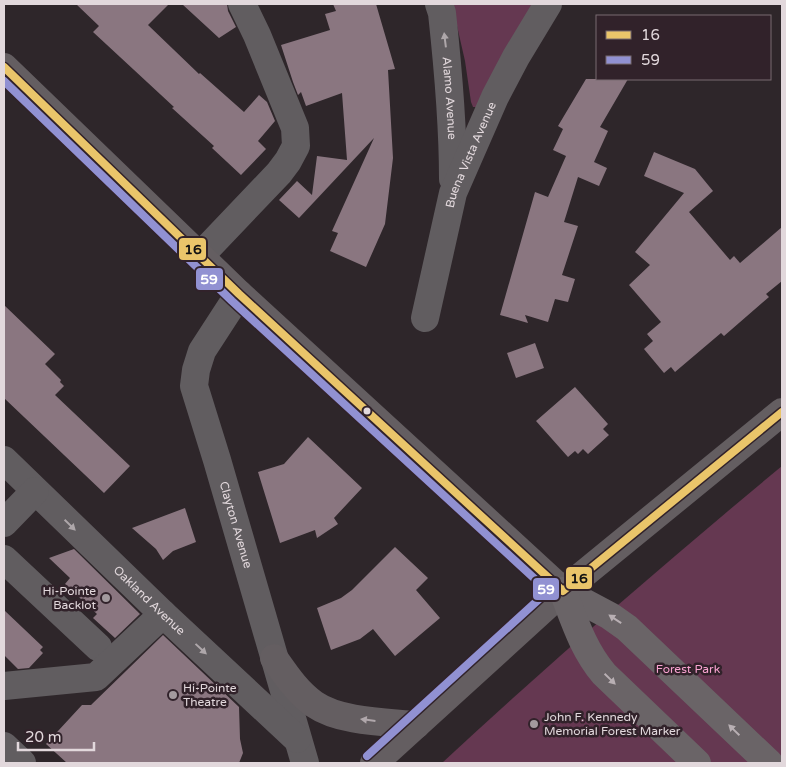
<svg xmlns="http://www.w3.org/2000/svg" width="786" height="767" viewBox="0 0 786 767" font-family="'Varela Round',sans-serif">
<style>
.green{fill:#653851}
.building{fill:#8a7680}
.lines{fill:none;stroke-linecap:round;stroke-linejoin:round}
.minor{stroke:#615d60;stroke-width:28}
.major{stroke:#645e61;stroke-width:28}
.highway{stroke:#6a6467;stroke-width:28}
.bus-1-casing{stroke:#31222a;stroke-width:11}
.bus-2-casing{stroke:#31222a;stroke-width:11}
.bus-1{stroke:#eac56a;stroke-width:8}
.bus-2{stroke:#9191d2;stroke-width:8}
.oneway{fill:#aea7aa}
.oneway2{fill:#b8afb3}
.oneway3{fill:#b0a7ab}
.bus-dot{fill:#e2d8dc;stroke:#31222a;stroke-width:2}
.poi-dot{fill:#a39a9e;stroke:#31222a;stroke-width:2}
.labels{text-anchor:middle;stroke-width:5;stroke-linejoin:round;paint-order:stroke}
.street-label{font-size:12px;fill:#e2d8dc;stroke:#31222a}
.poi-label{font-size:12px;fill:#e2d8dc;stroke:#31222a;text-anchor:start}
.park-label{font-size:12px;fill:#f9a3d1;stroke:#31222a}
.line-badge{stroke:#31222a;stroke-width:2}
.badge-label{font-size:14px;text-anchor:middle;font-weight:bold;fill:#fff}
.pale-badge-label{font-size:14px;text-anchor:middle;font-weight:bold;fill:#111}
</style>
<rect width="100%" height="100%" fill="#2e262a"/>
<g class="green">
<polygon points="452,4 539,4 477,107 473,107 471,102 465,61"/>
<path d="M782,466V763H442C552,661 666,562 782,466Z"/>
</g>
<g class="building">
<polygon points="76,4 169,4 148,25 199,74 200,73 244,112 259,95 267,102 275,121 258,141 266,149 241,175 212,148 214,146 172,108 174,107 93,32 99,26"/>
<polygon points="182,4 227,4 228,11 236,27 219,38"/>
<polygon points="333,4 376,4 395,69 388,70 393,158 385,224 366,267 330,251 338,233 332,231 374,138 299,218 279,200 297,181 312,195 317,156 347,160 342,93 306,106 301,92 298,95 293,82 281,45 330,30 325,14 336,11"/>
<polygon points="586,79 628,79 600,127 608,131 594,162 607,168 599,186 578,177 564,222 578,226 562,275 575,279 568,302 555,299 548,322 525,315 528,323 500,315 535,192 548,197 566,156 553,150 563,129 558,126"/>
<polygon points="654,152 695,169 713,191 689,212 730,260 734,256 740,263 782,227 782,281 766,294 769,297 724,336 721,333 675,372 671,367 664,373 644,349 653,341 647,334 661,322 629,285 650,265 635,252 684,193 644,176"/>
<polygon points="4,305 55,354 45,364 61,380 60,382 64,386 55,395 130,466 104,493 4,398"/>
<polygon points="535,343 544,368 516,378 507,353"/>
<polygon points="575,387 608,424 603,429 609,435 588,454 583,449 578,454 575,451 568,457 536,421"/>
<polygon points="308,437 362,488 334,518 338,524 317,538 315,530 280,543 258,472 284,464"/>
<polygon points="185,508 196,542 173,551 163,560 156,549 132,528"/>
<polygon points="395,547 428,578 416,590 440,618 395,656 373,629 360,639 331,650 317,608 341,598 352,590"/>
<polygon points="74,549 140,614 115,638 93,618 97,614 65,584 70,578 49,558"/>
<polygon points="4,610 43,647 40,650 43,653 29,668 18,669 4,655"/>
<polygon points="163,635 239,707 240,739 243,753 239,763 67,763 46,744 82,705 91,705"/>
</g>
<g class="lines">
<g class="minor">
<path id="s1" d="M439,4L442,13C448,68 453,123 453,179"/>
<polyline points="200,256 279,173 288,161 296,146 295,128 257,35 242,4"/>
<path id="s2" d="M239,294L202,351L196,370L194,386L217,460L305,763"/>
<path id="s3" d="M425,318L453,193L495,97L516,57L548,4"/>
<path id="s4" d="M4,460L163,614L297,739"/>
<polyline points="4,523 35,491"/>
<polyline points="4,559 98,647"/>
<polyline points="4,686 96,677 163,614"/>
<polyline points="4,746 22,763"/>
</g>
<g class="major">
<polyline points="4,67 239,294 563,591"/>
<path d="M274,658C286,675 297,692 314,704C340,722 385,722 416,725"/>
<polyline points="374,763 563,591 782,412"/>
</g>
<g class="highway">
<polyline points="563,591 610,616 627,628 769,763"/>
<path d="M563,591C575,622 583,649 604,674L697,763"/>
</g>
<g class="bus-1-casing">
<polyline id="bus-1" points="4,67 239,294 563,591 782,412"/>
</g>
<g class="bus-2-casing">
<polyline id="bus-2" points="4,81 232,301 548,591 367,756"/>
</g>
<use href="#bus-1" class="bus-1"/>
<use href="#bus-2" class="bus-2"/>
</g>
<defs><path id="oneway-solid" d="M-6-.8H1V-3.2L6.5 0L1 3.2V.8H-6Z" transform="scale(1.25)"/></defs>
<g class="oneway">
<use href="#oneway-solid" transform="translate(445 40) rotate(-97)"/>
<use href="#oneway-solid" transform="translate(70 525) rotate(44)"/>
<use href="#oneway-solid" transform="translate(201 649) rotate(43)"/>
</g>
<g class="oneway2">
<use href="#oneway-solid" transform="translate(615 619) rotate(-146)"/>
<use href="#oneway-solid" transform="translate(610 679) rotate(44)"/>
<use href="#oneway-solid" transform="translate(734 730) rotate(-136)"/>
</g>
<use class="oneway3" href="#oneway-solid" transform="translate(368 720) rotate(-173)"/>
<circle class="bus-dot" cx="367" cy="411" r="4.5"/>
<g class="poi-dot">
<circle cx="106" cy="598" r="5"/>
<circle cx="173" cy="695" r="5"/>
<circle cx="534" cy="724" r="5"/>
</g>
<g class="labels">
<g class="street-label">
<text dy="4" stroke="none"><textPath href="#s1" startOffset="95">Alamo Avenue</textPath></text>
<text dy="4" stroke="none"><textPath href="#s3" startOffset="170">Buena Vista Avenue</textPath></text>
<text dy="4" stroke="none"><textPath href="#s2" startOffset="249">Clayton Avenue</textPath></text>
<text dy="4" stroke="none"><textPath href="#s4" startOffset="202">Oakland Avenue</textPath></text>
</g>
<g class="poi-label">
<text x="96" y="595" text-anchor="end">Hi-Pointe<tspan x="96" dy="14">Backlot</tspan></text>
<text x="183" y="692">Hi-Pointe<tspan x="183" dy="14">Theatre</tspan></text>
<text x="544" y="721">John F. Kennedy<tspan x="544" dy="14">Memorial Forest Marker</tspan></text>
</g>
<g class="park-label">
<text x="688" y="673">Forest Park</text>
</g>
</g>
<g class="line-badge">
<rect x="178" y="237" width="29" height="24" rx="5" fill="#eac56a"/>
<rect x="195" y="267" width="29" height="24" rx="5" fill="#9191d2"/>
<rect x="565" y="566" width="28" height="24" rx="5" fill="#eac56a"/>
<rect x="532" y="577" width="28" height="24" rx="5" fill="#9191d2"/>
</g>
<g class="badge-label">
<text x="209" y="284">59</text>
<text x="546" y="594">59</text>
</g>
<g class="pale-badge-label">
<text x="193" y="254">16</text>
<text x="579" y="583">16</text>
</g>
<rect width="786" height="767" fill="none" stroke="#e2d8dc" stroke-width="10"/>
<rect x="596" y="15" width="175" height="65" fill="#31222a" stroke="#786b71"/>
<rect x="606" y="31" width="25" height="8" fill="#eac56a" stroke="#786b71"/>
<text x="641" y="40" font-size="15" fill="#e2d8dc">16</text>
<rect x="606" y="56" width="25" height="8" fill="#9191d2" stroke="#786b71"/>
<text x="641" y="65" font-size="15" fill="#e2d8dc">59</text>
<path d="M18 742v8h76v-8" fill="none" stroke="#e2d8dc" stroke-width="2.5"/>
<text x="25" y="742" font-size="15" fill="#e2d8dc" stroke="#31222a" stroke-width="4" paint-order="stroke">20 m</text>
</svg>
